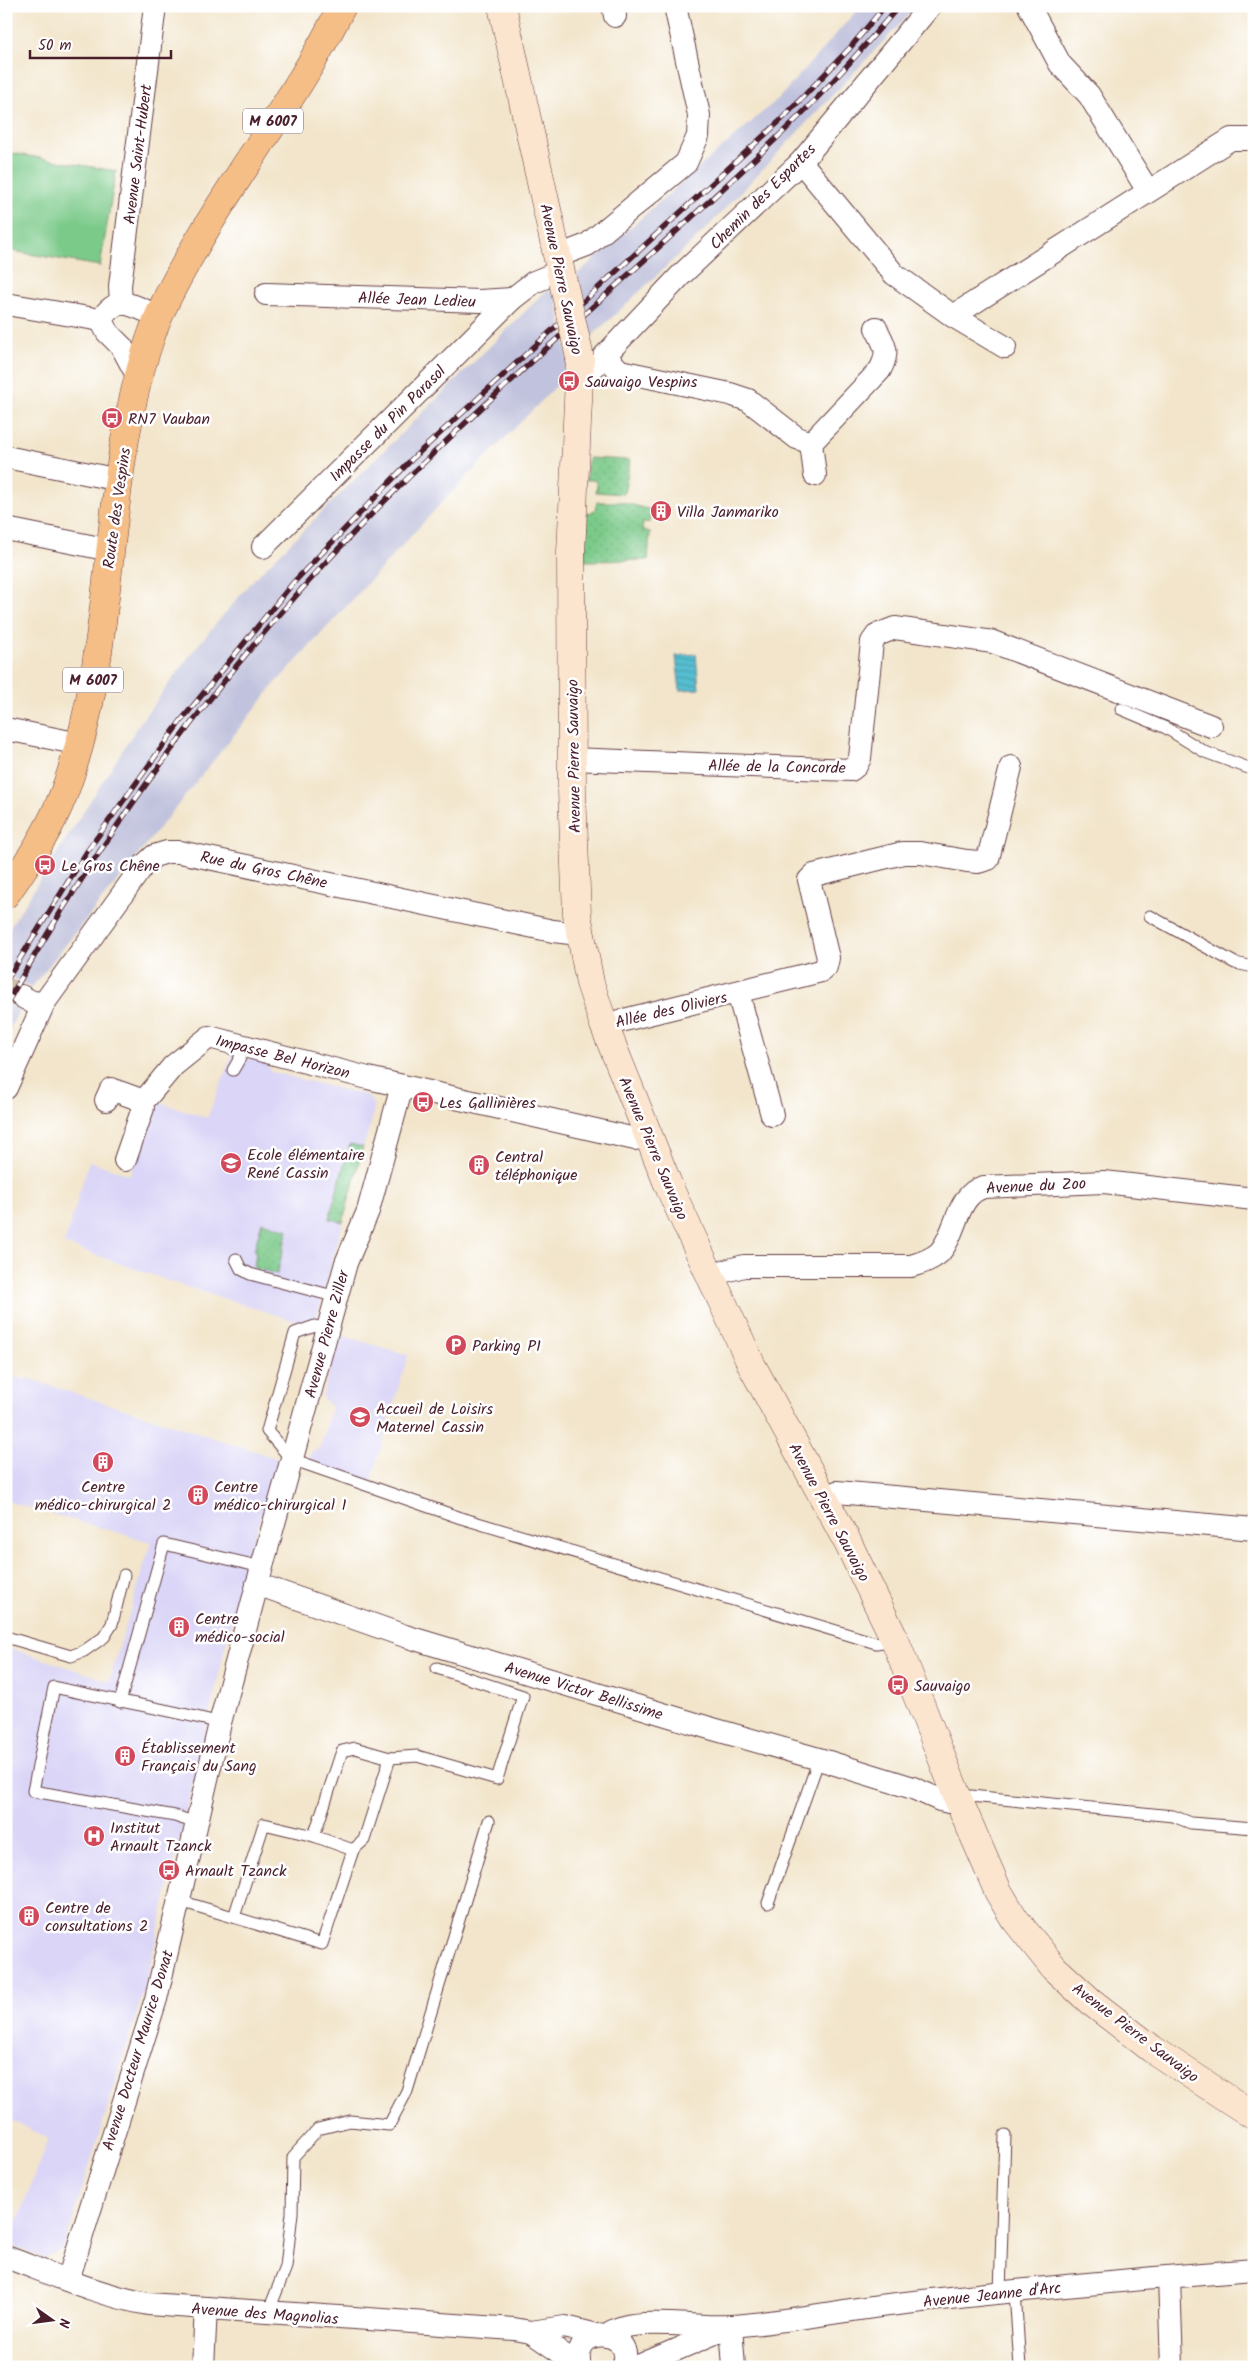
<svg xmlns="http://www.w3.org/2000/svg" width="1260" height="2373" viewBox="0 0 1260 2373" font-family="Kalam,sans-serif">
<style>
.built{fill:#dbd6f7}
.industrial{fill:#c1c2dd}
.green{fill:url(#green-dots);stroke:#63745a}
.pitch{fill:#7cca8a;stroke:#63745a}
.water{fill:url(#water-rules);stroke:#506f7e}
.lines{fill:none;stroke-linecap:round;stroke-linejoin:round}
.minor-tunnel{stroke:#d0bdab;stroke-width:22;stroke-dasharray:22 11;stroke-linecap:butt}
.service-casing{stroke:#633d43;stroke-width:13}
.minor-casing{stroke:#633d43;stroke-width:24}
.secondary-casing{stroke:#633d43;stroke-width:29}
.primary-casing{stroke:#633d43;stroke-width:29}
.service{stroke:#fff;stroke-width:11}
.minor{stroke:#fff;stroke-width:22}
.secondary{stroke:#fbe5cf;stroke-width:28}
.primary{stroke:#f6be87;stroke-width:28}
.rail-casing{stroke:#4a1f2b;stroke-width:5.5}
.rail{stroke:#fff;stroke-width:4;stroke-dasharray:11;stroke-linecap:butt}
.secondary-bridge-casing{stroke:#633d43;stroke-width:29;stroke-linecap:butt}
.secondary-bridge{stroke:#fbe5cf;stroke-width:28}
.labels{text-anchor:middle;stroke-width:5;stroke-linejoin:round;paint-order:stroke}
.shield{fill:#fff;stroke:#80626b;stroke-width:1}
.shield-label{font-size:15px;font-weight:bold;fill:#4a1f2b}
.street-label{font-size:16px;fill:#4a1f2b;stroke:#fff}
.poi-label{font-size:16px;fill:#4a1f2b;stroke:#fff;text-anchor:start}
</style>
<defs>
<pattern id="green-dots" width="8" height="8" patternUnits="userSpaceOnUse" patternTransform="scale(1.25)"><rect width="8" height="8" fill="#7cca8a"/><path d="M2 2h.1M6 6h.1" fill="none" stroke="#6dad77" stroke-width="1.8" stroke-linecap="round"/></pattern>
<pattern id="water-rules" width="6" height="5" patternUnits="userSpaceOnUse" patternTransform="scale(1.25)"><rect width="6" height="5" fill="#56bfd2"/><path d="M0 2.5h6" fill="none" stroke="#499bab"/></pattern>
</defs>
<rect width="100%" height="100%" fill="#fff"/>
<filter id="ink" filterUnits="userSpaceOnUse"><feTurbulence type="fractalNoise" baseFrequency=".02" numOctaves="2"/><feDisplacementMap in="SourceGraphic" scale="10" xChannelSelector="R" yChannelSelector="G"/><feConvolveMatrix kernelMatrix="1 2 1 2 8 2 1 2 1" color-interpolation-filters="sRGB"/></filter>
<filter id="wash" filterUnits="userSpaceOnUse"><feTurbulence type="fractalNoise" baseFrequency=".0096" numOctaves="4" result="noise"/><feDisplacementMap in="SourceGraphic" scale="20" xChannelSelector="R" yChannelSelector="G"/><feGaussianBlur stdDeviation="1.12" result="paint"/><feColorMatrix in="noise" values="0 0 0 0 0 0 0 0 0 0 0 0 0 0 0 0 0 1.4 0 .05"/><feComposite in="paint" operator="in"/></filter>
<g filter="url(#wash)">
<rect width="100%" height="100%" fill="#f2e5cb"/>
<g class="built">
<polygon points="233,1053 245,1062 252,1057 265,1060 271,1072 368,1096 374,1106 373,1116 363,1147 350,1144 329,1218 343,1222 314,1327 175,1283 64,1244 89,1161 130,1175 156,1101 207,1118"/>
<polygon points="340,1335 408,1355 369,1489 309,1459 311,1452 320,1447 331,1407 322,1397"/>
<polygon points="6,1376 26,1380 27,1378 279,1459 242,1576 144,1990 65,2244 56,2253 44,2258 9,2245 48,2138 6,2118 6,1647 109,1681 151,1542 6,1501"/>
</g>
<g class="industrial">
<polygon points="861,6 917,6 702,233 590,338 575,276 779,98"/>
<polygon points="547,290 556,295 570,372 446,498 274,685 31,988 6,974 6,933 140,723 194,650 253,580"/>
<polygon points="6,1001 20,1008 6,1036"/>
</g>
<g class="green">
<polygon points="588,458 630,460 624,494 596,492 597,484 594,480 586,480"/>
<polygon points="597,502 622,502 651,510 650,522 643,523 642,530 650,532 648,560 584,561 586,515 595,510"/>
<polygon points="350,1144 363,1147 343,1222 329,1219"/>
<polygon points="262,1222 288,1230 277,1274 254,1268 256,1252 254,1251"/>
</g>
<polygon class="pitch" points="6,152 116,171 100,266 6,250"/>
<polygon class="water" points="696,654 699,689 680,690 676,656"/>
</g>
<g filter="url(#ink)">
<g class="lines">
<polyline class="minor-tunnel" points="6,988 21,996"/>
<g class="service-casing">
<g id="service">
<polyline points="1121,709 1166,728 1205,752 1254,770"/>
<polyline points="1150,916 1235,963 1254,967"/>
<polyline points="233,1070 240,1058 242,1046"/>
<polyline points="236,1259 241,1269 250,1274 337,1297"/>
<polyline points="328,1329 315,1326 295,1333 267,1431 291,1459 303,1463 461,1518 876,1643 895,1640"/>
<polyline points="6,1637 71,1656 84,1651 104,1637 112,1624 124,1575"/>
<polyline points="120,1702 164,1544 261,1567"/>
<polyline points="390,1758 417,1756 497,1779 523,1696 437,1668"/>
<polyline points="959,1801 971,1796 1173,1816 1191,1823 1254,1828"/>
<path d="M196,1823L175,1816L33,1791L54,1687C109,1700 165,1708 220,1723"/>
<polyline points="314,1836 342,1751 355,1748 390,1758 364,1840 353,1850"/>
<polyline points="180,1901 322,1944 353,1850 314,1836 264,1824 234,1917"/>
<polyline points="768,1903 819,1759"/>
<polyline points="1015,2291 1020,2367"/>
<polyline points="1000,2292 1005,2135"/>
<polyline points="268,2313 286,2267 292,2213 293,2157 318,2129 350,2121 389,2125 407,2091 489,1821"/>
</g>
</g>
<g class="minor-casing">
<g id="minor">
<polyline points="613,6 615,16"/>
<polyline points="1029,6 1060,64 1089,95 1148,191"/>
<polyline points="801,162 894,274 953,316 1005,347"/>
<polyline points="558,256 587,245 686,163 698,136 699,115 675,6"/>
<polyline points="266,294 480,301 512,299"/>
<polyline points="121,303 120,286 155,6"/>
<polyline points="6,304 101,320"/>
<polyline points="953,316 1231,139 1254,139"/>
<polyline points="605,356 620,371 730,394 748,400 797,438 811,443 815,475"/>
<polyline points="581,372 595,366 681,275 801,162 930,6"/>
<path d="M138,377L122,347L107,332L101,320C118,292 133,307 159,316"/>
<path d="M811,443L880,370C890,351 885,346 876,328"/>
<polyline points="6,457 119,480"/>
<polyline points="6,529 110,550"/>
<polyline points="263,547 512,299 534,282 561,271"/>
<polyline points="6,729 80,744"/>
<polyline points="571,759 851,770 856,766 860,758 872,642 877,635 895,628 993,642 1211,726"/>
<polyline points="738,993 772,1115"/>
<polyline points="21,996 32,1002 44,1003 142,867 154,856 167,852 180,852 553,931 579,934"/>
<polyline points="604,1025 821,971 826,967 828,958 809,880 814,875 903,853 920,853 967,861 978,862 988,859 1011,767"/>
<polyline points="6,1088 44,1003"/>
<polyline points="106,1100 111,1089 141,1100 148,1096 173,1066 209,1037 368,1078 635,1139 648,1137"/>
<polyline points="125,1160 143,1108 141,1100"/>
<path d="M710,1275L744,1266H911C921,1263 931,1260 939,1253C957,1234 956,1194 984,1187L1104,1182L1254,1199"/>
<polyline points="824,1498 837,1492 1254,1529"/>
<polyline points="257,1584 405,1636 706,1727 819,1759 913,1788 940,1800 949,1802 959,1801"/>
<path d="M6,2257C52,2274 99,2295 148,2304L514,2329L531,2332L565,2327L597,2335"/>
<polyline points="1169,2277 1172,2367"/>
<polyline points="68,2280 156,1999 220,1723 263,1563 346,1263 368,1211 402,1086"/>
<polyline points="731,2327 734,2367"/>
<polyline points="531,2332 580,2366"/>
<path d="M607,2335C630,2314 700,2329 732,2326C787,2322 842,2310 897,2304C1015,2290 1135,2279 1254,2270"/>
<polyline points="203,2367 206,2308"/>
<path d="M580,2367C569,2322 638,2328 623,2367"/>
<polyline points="636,2367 722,2330"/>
</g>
</g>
<g class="secondary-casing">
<g id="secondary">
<polyline points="502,6 563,282"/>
<polyline points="580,358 571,553 572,792 577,914 590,983 604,1025 670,1189 752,1366 847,1541 895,1640 959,1801 998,1891 1014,1918 1054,1968 1090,2001 1152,2049 1254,2116"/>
</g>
</g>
<g class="primary-casing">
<path id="primary" d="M6,894C28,862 50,830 64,793C118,649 100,488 149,342C159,311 175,282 191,254C238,170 300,93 342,6"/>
</g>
<use href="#service" class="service"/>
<use href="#minor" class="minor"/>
<use href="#secondary" class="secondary"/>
<use href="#primary" class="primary"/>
<g class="rail-casing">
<g id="rail">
<polyline points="6,981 88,850 180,722 293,583 412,459 781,120 849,49 885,6"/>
<path d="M6,1005C102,833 223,669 359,527C494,388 645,265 784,131C825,92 862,49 899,6"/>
</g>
</g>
<use href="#rail" class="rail"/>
<g class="secondary-bridge-casing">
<polyline id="secondary-bridge" points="563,282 580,358"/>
</g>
<use href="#secondary-bridge" class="secondary-bridge"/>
</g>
</g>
<defs>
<g id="bus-disc" transform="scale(1.125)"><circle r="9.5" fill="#d1495b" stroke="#fff"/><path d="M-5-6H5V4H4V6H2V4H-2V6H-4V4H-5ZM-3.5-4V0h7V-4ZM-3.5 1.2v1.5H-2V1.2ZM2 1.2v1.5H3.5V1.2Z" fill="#fff"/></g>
<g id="building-disc" transform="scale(1.125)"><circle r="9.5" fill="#d1495b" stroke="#fff"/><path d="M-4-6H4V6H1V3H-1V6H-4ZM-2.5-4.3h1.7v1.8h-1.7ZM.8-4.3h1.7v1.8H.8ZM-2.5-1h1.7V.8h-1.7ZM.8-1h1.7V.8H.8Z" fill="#fff"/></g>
<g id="school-disc" transform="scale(1.125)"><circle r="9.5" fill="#d1495b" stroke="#fff"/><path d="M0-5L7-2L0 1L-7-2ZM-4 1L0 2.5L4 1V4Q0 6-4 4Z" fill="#fff"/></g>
<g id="parking-disc" transform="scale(1.125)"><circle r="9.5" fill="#d1495b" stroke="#fff"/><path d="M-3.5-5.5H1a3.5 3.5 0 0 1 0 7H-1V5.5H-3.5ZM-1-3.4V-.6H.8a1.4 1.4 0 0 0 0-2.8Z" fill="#fff"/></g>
<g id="hospital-disc" transform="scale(1.125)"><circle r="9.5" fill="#d1495b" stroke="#fff"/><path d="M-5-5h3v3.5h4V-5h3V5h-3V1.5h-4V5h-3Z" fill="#fff"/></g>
</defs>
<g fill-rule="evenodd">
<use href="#bus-disc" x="569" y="381"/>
<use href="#bus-disc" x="112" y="418"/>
<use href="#building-disc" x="661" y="511"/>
<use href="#bus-disc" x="45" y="865"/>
<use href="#bus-disc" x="423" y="1102"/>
<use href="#school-disc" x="231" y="1163"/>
<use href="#building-disc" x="479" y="1165"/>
<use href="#parking-disc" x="456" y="1345"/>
<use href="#school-disc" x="360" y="1417"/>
<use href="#building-disc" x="103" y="1462"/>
<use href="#building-disc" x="198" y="1495"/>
<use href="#building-disc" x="179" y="1627"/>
<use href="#bus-disc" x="898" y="1685"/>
<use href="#building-disc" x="125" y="1756"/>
<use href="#hospital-disc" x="94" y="1836"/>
<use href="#bus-disc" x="169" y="1870"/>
<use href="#building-disc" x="29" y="1916"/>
</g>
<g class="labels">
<g class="shield">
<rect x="243" y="108.5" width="60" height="25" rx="4"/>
<rect x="63" y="667.5" width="60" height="25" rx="4"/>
</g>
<g class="shield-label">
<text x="273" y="126">M 6007</text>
<text x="93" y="685">M 6007</text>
</g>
<g class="street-label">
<text transform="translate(137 154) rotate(-83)" y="6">Avenue Saint-Hubert</text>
<text transform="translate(762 196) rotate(-45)" y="6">Chemin des Espartes</text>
<text transform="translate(562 279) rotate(78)" y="6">Avenue Pierre Sauvaigo</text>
<text transform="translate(417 299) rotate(2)" y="6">Allée Jean Ledieu</text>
<text transform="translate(387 423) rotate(-45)" y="6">Impasse du Pin Parasol</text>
<text transform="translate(116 508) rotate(-82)" y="6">Route des Vespins</text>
<text transform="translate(573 756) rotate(-91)" y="6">Avenue Pierre Sauvaigo</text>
<text transform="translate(777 766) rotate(1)" y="6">Allée de la Concorde</text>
<text transform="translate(264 869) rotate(12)" y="6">Rue du Gros Chêne</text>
<text transform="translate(671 1009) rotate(-13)" y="6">Allée des Oliviers</text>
<text transform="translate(283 1056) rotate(14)" y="6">Impasse Bel Horizon</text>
<text transform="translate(654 1148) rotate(67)" y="6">Avenue Pierre Sauvaigo</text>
<text transform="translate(1036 1185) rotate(-3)" y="6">Avenue du Zoo</text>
<text transform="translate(326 1334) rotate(-75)" y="6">Avenue Pierre Ziller</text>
<text transform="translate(830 1512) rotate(62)" y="6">Avenue Pierre Sauvaigo</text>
<text transform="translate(584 1690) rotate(17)" y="6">Avenue Victor Bellissime</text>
<text transform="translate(1136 2032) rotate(37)" y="6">Avenue Pierre Sauvaigo</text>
<text transform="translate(137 2050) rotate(-73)" y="6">Avenue Docteur Maurice Donat</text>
<text transform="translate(992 2294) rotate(-6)" y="6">Avenue Jeanne d'Arc</text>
<text transform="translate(265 2313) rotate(4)" y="6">Avenue des Magnolias</text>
</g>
<g class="poi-label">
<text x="585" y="387">Sauvaigo Vespins</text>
<text x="128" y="424">RN7 Vauban</text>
<text x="677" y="517">Villa Janmariko</text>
<text x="61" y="871">Le Gros Chêne</text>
<text x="439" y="1108">Les Gallinières</text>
<text x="247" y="1160">Ecole élémentaire<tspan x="247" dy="18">René Cassin</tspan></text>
<text x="495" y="1162">Central<tspan x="495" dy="18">téléphonique</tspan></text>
<text x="472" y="1351">Parking P1</text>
<text x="376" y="1414">Accueil de Loisirs<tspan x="376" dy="18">Maternel Cassin</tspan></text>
<text x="103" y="1492" text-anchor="middle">Centre<tspan x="103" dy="18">médico-chirurgical 2</tspan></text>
<text x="214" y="1492">Centre<tspan x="214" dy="18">médico-chirurgical 1</tspan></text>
<text x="195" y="1624">Centre<tspan x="195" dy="18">médico-social</tspan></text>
<text x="914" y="1691">Sauvaigo</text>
<text x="141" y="1753">Établissement<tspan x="141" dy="18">Français du Sang</tspan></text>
<text x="110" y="1833">Institut<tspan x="110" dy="18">Arnault Tzanck</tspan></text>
<text x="185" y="1876">Arnault Tzanck</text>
<text x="45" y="1913">Centre de<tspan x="45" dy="18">consultations 2</tspan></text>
</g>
</g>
<rect width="1260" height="2373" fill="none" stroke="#fff" stroke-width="25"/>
<g transform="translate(52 2320) rotate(104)" stroke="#ffffff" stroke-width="4" paint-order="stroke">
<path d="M0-4L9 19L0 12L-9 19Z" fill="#4a1f2b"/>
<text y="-8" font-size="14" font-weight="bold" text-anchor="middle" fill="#4a1f2b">N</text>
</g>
<path d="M30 50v8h141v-8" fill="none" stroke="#4a1f2b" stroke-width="2.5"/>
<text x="38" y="50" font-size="15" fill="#4a1f2b" stroke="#ffffff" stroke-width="4" paint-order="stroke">50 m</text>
</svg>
